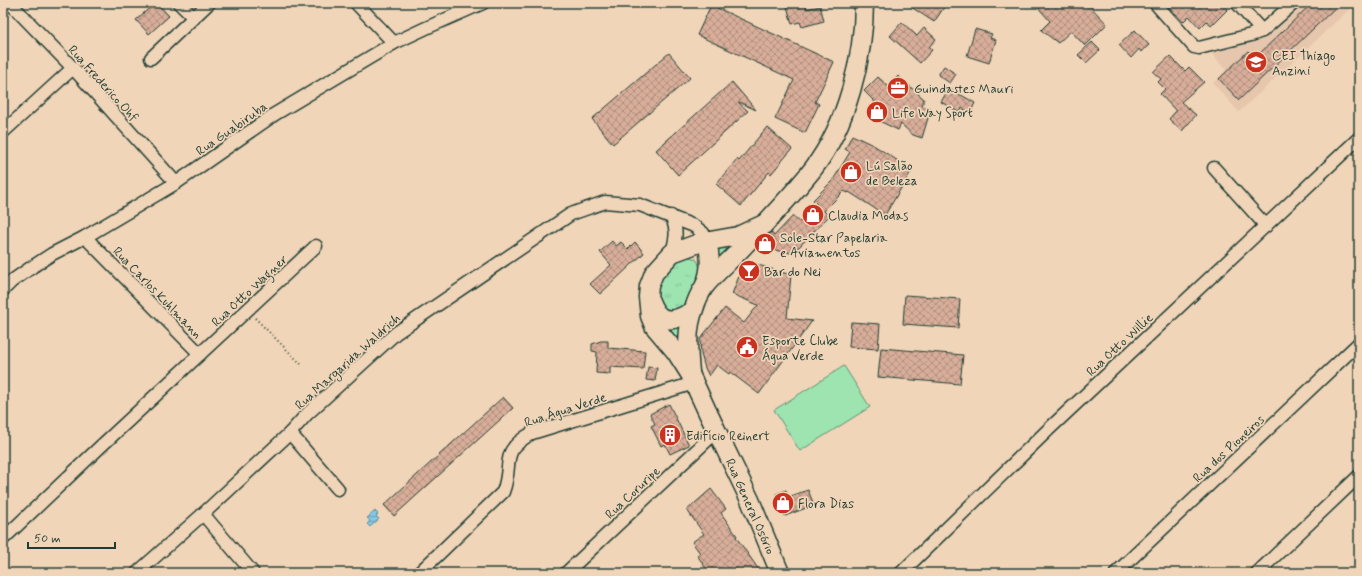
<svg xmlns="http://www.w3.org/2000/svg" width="1362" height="576" viewBox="0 0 1362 576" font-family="Mynerve,sans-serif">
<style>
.built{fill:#e6c6ad}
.grass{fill:url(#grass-tufts);stroke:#5e9072}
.pitch{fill:#9de4b1;stroke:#5e9072}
.water{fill:url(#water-rules);stroke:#5c909e}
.building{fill:url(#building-cross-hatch);stroke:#1f3d34}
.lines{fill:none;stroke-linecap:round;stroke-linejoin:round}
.minor-casing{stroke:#1f3d34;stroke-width:15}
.primary-casing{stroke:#1f3d34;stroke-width:21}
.path{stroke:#1f3d34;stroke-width:2;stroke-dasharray:1 3;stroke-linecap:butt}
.minor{stroke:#f1d5b8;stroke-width:12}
.primary{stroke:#f1d5b8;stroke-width:18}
.labels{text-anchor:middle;stroke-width:3.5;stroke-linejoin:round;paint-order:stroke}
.poi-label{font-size:13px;fill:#1f3d34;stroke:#f1d5b8;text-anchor:start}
.street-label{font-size:13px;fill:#1f3d34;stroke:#f1d5b8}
</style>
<defs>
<pattern id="grass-tufts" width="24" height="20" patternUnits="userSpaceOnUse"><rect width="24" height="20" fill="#9de4b1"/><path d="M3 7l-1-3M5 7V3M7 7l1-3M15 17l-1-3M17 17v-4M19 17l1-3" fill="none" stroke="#87c499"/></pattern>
<pattern id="water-rules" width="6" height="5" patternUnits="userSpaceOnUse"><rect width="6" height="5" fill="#84c7e5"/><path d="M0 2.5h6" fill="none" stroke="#6ba3ba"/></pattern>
<pattern id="building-cross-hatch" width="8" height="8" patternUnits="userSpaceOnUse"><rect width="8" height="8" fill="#d8ae9a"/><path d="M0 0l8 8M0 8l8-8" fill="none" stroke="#af8f7e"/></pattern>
</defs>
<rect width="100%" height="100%" fill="#f1d5b8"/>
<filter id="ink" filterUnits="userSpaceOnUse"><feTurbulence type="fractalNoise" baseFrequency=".025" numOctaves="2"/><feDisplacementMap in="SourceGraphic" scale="8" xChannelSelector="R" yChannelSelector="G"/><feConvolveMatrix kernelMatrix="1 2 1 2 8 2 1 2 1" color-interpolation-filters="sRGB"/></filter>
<g filter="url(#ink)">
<polygon class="built" points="1307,3 1356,3 1239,112 1213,83 1226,70 1211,53 1268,36"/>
<g class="grass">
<polygon points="739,243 718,264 717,247"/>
<path d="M686,256L696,259L700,266V275L683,306L678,311L666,312C663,309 659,306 658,303C649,287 672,261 686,256Z"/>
<polygon points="680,327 680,342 677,342 667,329 674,329"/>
</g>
<polygon class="pitch" points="844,366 870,407 800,451 774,410"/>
<polygon class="water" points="375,511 378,514 376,516 379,519 370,527 367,524 370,521 367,518"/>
<g class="building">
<polygon points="155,3 157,3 169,16 149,34 136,20"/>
<polygon points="786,3 805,3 807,9 820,6 824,21 802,27 800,22 792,24"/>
<polygon points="905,3 947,3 934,22"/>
<polygon points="1034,3 1087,3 1107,24 1085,46 1071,31 1058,43 1041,30 1050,21"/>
<polygon points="1166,3 1222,3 1228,9 1211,26 1207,21 1200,28 1189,16 1183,22"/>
<polygon points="1312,3 1340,3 1239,100 1219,79 1248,51 1255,58"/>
<polygon points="711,5 834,62 815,102 819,104 805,133 775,119 794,80 697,35"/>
<polygon points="902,22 917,36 924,28 936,39 929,47 932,50 920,63 890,36"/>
<polygon points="975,29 992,34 990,38 996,40 989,63 967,56"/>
<polygon points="1135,30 1149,45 1141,52 1139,49 1131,58 1119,45"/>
<polygon points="1092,42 1100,50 1086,63 1078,55"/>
<polygon points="669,53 690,78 613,144 592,119"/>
<polygon points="1170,56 1185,71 1189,67 1204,82 1181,102 1196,115 1182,131 1169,119 1176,111 1160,94 1165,89 1158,82 1161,79 1153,72"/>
<polygon points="944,66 956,74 950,83 938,75"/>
<polygon points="898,76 924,99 922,106 931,108 922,138 913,135 901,124 898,130 869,116 875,102 864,91 878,77 889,87"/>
<polygon points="732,82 756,110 739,102 739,103 748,111 678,175 656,150"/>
<polygon points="949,88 975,103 970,113 962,108 960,113 941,102"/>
<polygon points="767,127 792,149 771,174 769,172 741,206 716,184 737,159 739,161"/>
<polygon points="852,135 875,146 912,170 885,215 849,192 848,193 844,191 824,211 829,216 798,248 797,247 790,253 758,247 771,232 774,236 793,216 800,222 817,204 813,200 833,180 850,152 845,149"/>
<polygon points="612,241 616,246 621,242 628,249 635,242 644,253 600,294 590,284 611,265 600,252"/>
<polygon points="745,261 791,275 787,318 812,321 759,394 730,372 729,374 717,365 709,376 705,368 701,354 700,339 725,308 744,323 758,305 732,294"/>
<polygon points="905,295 960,299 958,328 903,324"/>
<polygon points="851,322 880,324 878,349 849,347"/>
<polygon points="601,341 608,341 608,348 645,351 643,369 610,367 610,374 596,373 597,352 592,351 592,344"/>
<polygon points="881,348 963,355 960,384 878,377"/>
<polygon points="648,367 657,368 655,381 646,380"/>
<polygon points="503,397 513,408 394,516 384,505"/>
<polygon points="669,404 689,445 670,454 665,444 661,446 651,426 655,424 650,414"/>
<polygon points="711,489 726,509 721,513 737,536 736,537 759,570 754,573 709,573 697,555 700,553 692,542 704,534 687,510"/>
<polygon points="786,490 788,497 808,490 814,505 785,516 776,494"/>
</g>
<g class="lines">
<g class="minor-casing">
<g id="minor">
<polyline points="10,3 73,68 176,183"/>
<polyline points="179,3 194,18"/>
<polyline points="356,3 394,43"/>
<polyline points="1155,3 1194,47 1199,48 1251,35 1262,31 1294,3"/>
<polyline points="1237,3 1262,31"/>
<polyline points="151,58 209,3"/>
<polyline points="3,132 73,68"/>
<polyline points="1214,168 1266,226"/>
<path d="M671,216C678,231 676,237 672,253"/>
<polyline points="85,237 200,354"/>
<polyline points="3,290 12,281 32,267 52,254 85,237 176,183 275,114 394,43 426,28 483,3"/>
<polyline points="290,433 338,489"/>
<polyline points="203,514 253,573"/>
<polyline points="3,539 100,447 316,246"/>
<polyline points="137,573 203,514 290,433 307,414 396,333 571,214 605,202 640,205 694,226 703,233 707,242"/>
<path d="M419,573L503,492C514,462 498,453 532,433L694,383"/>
<polyline points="566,573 717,431"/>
<polyline points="901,573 1049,429 1359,138"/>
<polyline points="1116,573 1359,343"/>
<polyline points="1257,573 1359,476"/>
</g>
</g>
<g class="primary-casing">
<g id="primary">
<polyline points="764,224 738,236 699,243 672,253 654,273 649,286 648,297 650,316 654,326 676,352 690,374 708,413 750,500 780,573"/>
<path d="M705,285C711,271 711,257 707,242"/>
<path d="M650,301C659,326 674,322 693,311"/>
<path d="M690,372C688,352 686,329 694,309C696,302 700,293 704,287C715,273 730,261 742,248C766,222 791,197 813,169C847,125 864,57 864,3"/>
</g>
</g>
<polyline class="path" points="255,318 301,364"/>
<use href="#minor" class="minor"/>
<use href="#primary" class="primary"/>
</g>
</g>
<defs>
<g id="school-disc" transform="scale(1.15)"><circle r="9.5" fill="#c8321e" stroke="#f1d5b8"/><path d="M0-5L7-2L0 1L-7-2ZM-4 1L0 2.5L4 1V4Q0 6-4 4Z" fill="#fff"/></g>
<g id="office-disc" transform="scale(1.15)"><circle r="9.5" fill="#c8321e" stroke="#f1d5b8"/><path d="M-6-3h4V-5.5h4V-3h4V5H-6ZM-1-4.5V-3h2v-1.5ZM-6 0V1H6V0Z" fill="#fff"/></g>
<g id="shop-disc" transform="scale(1.15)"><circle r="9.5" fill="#c8321e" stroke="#f1d5b8"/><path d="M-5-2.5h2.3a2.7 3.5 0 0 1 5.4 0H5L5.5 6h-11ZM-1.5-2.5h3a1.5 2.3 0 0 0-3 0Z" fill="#fff"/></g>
<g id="bar-disc" transform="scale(1.15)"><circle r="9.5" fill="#c8321e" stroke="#f1d5b8"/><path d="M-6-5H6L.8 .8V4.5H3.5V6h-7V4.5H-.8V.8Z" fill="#fff"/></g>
<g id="civic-disc" transform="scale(1.15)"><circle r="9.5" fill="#c8321e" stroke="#f1d5b8"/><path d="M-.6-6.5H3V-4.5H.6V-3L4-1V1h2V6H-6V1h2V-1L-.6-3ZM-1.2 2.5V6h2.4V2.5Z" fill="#fff"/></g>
<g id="building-disc" transform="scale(1.15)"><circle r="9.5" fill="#c8321e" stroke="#f1d5b8"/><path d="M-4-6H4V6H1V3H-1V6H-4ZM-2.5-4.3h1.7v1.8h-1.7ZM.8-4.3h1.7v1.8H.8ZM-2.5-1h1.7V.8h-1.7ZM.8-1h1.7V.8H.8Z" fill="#fff"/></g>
</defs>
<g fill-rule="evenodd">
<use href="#school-disc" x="1256" y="62"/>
<use href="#office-disc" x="898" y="88"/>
<use href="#shop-disc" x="877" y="112"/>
<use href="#shop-disc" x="851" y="172"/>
<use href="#shop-disc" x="813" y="215"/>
<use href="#shop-disc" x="765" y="244"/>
<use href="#bar-disc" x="749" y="271"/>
<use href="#civic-disc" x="747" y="347"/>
<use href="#building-disc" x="670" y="435"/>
<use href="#shop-disc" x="783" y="503"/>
</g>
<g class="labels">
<g class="poi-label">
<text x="1272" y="60">CEI Thiago<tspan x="1272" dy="15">Anzini</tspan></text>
<text x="914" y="93">Guindastes Mauri</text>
<text x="892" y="117">Life Way Sport</text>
<text x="866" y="170">Lú Salão<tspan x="866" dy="15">de Beleza</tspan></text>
<text x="828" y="220">Claudia Modas</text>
<text x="780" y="242">Sole-Star Papelaria<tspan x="780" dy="15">e Aviamentos</tspan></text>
<text x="764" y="276">Bar do Nei</text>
<text x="762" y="345">Esporte Clube<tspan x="762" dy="15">Água Verde</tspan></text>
<text x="686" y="440">Edifício Reinert</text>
<text x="798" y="508">Flora Dias</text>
</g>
<g class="street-label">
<text transform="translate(104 83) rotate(48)" y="5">Rua Frederico Ohf</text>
<text transform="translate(231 128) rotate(-35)" y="5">Rua Guabiruba</text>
<text transform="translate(249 290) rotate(-43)" y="5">Rua Otto Wagner</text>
<text transform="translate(158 292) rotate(46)" y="5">Rua Carlos Kuhlmann</text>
<text transform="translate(1119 344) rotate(-43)" y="5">Rua Otto Willie</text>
<text transform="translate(347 361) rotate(-42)" y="5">Rua Margarida Waldrich</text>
<text transform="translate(565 409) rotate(-18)" y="5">Rua Água Verde</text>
<text transform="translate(1228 448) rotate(-43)" y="5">Rua dos Pioneiros</text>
<text transform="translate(632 492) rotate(-43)" y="5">Rua Coruripe</text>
<text transform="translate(751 506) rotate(66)" y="5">Rua General Osório</text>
</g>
</g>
<rect width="1362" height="576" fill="none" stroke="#f1d5b8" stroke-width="16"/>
<rect x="8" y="8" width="1346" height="560" fill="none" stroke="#1f3d34" stroke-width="1.5" filter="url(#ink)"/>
<path d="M28 542v6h87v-6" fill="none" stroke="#1f3d34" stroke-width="2"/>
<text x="34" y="542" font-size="12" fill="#1f3d34" stroke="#f1d5b8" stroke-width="3" paint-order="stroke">50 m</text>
</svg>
